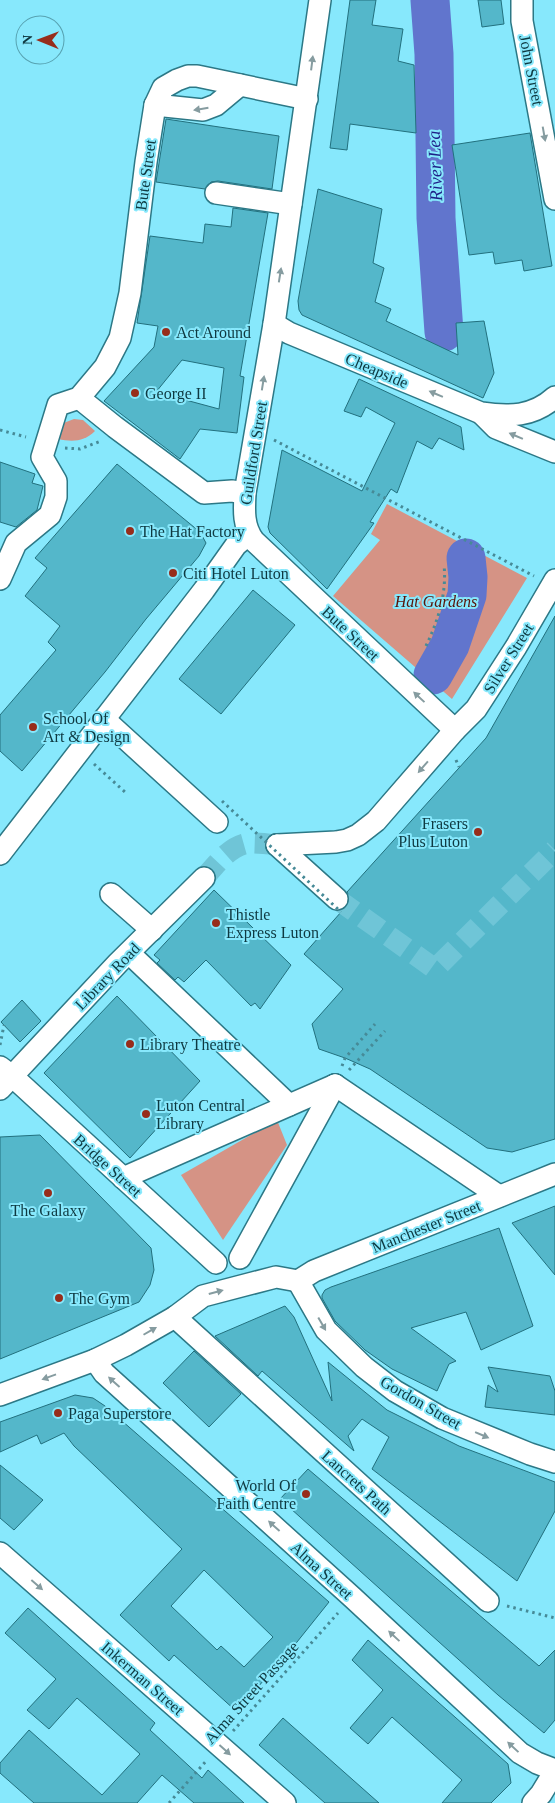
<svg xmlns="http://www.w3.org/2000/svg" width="555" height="1803" viewBox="0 0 555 1803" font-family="Georgia,serif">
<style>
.green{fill:#d59385}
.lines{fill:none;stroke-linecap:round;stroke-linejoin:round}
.river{stroke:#6175cd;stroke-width:39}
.building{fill:#54b7ca;stroke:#22707e;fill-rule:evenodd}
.minor-tunnel{stroke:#6fc5d7;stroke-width:21;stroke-dasharray:21 11;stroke-linecap:butt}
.minor-casing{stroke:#2c7886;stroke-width:24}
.path{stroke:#468a97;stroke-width:3;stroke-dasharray:2.5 4;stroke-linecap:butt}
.minor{stroke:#fff;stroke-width:21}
.path-bridge{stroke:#468a97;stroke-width:3;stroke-dasharray:2.5 4;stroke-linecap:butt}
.oneway{fill:#869ca0}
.poi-dot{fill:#972d1b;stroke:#87e8fc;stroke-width:2}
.labels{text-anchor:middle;stroke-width:4;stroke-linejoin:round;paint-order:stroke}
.street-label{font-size:16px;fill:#0e3941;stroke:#87e8fc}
.poi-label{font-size:16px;fill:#0e3941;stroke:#87e8fc;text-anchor:start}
.park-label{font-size:16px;font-style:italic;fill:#581409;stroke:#87e8fc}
.water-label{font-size:18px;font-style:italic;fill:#1e1f88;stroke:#87e8fc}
</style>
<rect width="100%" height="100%" fill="#87e8fc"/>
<g class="green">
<path d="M74,419L83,420L95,431C84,442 72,442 58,439L61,424Z"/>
<polygon points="387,504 527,578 452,699 333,596 380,540 371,534"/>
<polygon points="277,1120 287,1145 223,1240 181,1175"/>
</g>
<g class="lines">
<g class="river">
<polyline points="430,0 434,54 436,218 444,332"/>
<polyline points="433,675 450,645 467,595 468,577 466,558"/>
</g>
</g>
<g class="building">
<polygon points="350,0 376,0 372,25 403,29 398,61 414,65 416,133 350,124 347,150 330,148"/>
<polygon points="478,0 501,0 504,24 482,27"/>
<polygon points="166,119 279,136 272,189 218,181 211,182 205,189 156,182"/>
<polygon points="530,133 552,266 524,271 522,260 495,264 493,252 469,255 452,145"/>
<polygon points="318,189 382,209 373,263 384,268 375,302 391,309 386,321 458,355 456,323 484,321 494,373 483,398 302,315 299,310 298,301"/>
<path d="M233,208L268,213L240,376L244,377L237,433L200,429L180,459L104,401L154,347L158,326L137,323L150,236L203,243L205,224L231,227ZM182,360L224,368L219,409L156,392Z"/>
<polygon points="359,379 461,427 464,450 439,438 432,449 417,441 397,493 391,489 370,522 374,523 327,589 270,533 268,527 282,450 362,491 395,423 366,407 361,417 344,411"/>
<polygon points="0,462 35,474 32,483 43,486 37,510 16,527 0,522"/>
<polygon points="117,464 200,532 206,543 199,556 146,619 105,672 22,771 0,751 0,715 56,650 48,642 60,626 25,596 47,568 35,558"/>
<polygon points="253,590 295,625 221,714 179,679"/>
<polygon points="555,616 555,1139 512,1152 487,1148 370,1069 345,1058 319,1049 312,1024 343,989 304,954 349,903 349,896 347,892 486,738"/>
<polygon points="214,890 291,965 260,1009 255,1003 251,1006 206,960 184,982 178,977 175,980 157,963 160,960 154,955"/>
<polygon points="117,996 200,1081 130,1158 44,1073"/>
<polygon points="22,1000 41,1021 20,1042 1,1022"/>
<polygon points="40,1135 151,1248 154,1270 150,1285 139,1302 0,1359 0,1137"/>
<polygon points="555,1206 555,1275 512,1223"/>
<polygon points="499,1228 533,1326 481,1350 466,1312 411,1328 456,1361 449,1364 437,1391 392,1369 365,1350 335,1321 322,1298 322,1295 325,1290 331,1287"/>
<polygon points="285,1306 294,1317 332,1401 328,1362 387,1410 459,1446 555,1482 555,1511 517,1581 372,1469 389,1437 362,1419 348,1436 354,1451 262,1371 258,1376 215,1336"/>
<polygon points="194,1351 241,1394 209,1427 163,1383"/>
<polygon points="488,1367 550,1376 555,1391 555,1415 485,1407 488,1385 498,1392"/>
<path d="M75,1395L93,1398L105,1406L329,1602L285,1657L236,1711L174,1655L169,1661L120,1615L182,1549L74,1446L64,1433L41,1444L37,1435L0,1452V1422ZM204,1570L273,1637L244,1667L221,1646L217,1650L171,1606Z"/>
<polygon points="0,1465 43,1500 14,1530 0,1518"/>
<polygon points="308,1469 539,1666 555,1650 555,1720 544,1733 498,1695 280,1499"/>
<polygon points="28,1608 155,1723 150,1730 202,1778 208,1770 244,1803 194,1803 162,1775 137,1803 34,1803 0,1773 0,1763 29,1730 102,1795 140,1754 77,1698 49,1729 27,1710 56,1679 5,1633"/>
<polygon points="368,1640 508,1764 511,1783 491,1803 442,1803 462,1780 392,1717 368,1744 350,1728 383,1690 352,1660"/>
<polygon points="283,1718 379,1803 325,1803 259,1745"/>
</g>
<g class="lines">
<g class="minor-tunnel">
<path d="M204,878C216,865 231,844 250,843C259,843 268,844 277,845"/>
<polyline points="337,899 435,969 555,850"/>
</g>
<g class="minor-casing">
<g id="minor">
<path d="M320,0L274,324L245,493C244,510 243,527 254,541L455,730"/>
<polyline points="522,0 522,21 555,199"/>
<polyline points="155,105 203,110 216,105 240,85"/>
<polyline points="216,193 291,204"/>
<path d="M274,324L289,333L481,413C509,417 533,417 555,397"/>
<polyline points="79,398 115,427 204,493 232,491 245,493"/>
<polyline points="483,415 496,428 555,452"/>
<polyline points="0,579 16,543 50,515 56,497 56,481 42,457 58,405 79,398 105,367 120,338 130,293 146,162 155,105 163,88 177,80 188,76 197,76 307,99"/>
<polyline points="104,719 217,822"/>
<polyline points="277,845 336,842 347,840 358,835 376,821 455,730 476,709 516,647 555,580"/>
<polyline points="277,845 337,899"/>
<polyline points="0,854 204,590 236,545 249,534"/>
<polyline points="111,894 152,930"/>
<polyline points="129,953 289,1105"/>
<polyline points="0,1067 12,1076 216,1263"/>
<polyline points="335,1085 499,1196"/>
<polyline points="0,1089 118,963 204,878"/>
<polyline points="123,1178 335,1085"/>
<polyline points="240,1258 335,1085"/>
<polyline points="298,1281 326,1330 364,1367 395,1391 442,1418 530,1454 555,1462"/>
<polyline points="298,1281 314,1271 555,1174"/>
<polyline points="175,1317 488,1601"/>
<polyline points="95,1360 104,1373 352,1597 520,1753 537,1763 555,1770"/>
<polyline points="0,1395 95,1360 126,1345 175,1317 203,1296 276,1277 298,1281"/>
<polyline points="0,1553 285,1803"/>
<polyline points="533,1803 541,1794 555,1771"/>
</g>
</g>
<g class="path">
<polyline points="0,430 26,437"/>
<polyline points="274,440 534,576"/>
<polyline points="65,448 80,449 101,441"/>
<path d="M426,646C438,621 447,593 444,565"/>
<polyline points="456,760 459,767"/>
<polyline points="94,764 125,792"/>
<polyline points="0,1045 4,1025"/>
<polyline points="342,1066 345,1058 375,1024"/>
<polyline points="349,1070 385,1031"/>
<polyline points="507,1606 555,1618"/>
<polyline points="233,1731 338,1613"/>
<polyline points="169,1803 207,1760"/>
</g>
<use href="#minor" class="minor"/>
<polyline class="path-bridge" points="222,801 341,912"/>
</g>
<defs><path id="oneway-solid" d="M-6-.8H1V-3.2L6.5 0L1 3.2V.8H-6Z" transform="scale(1.25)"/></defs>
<g class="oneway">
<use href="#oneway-solid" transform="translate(312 63) rotate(-83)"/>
<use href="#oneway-solid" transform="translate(201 109) rotate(171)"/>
<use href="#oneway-solid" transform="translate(544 134) rotate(80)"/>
<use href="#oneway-solid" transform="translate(280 275) rotate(-81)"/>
<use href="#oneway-solid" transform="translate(263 383) rotate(-81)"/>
<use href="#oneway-solid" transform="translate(436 394) rotate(-157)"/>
<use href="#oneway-solid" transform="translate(516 436) rotate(-157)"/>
<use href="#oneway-solid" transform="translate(419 697) rotate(-137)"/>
<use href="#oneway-solid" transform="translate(423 767) rotate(131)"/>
<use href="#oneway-solid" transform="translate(216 1292) rotate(-15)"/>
<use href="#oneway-solid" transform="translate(322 1324) rotate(60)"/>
<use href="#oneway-solid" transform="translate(150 1331) rotate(-30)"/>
<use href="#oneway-solid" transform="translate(49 1377) rotate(160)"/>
<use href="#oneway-solid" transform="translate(114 1382) rotate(-138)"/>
<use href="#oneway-solid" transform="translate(482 1435) rotate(23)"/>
<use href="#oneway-solid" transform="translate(274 1526) rotate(-138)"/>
<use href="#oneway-solid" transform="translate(37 1585) rotate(41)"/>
<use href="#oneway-solid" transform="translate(394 1636) rotate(-137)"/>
<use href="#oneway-solid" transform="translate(513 1747) rotate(-137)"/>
<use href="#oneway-solid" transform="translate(225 1750) rotate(42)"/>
</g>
<g class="poi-dot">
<circle cx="166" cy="332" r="5"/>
<circle cx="135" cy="393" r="5"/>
<circle cx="130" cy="531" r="5"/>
<circle cx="173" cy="573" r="5"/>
<circle cx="33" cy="727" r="5"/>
<circle cx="478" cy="832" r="5"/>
<circle cx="216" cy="923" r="5"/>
<circle cx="130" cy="1044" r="5"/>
<circle cx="146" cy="1114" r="5"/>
<circle cx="48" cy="1193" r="5"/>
<circle cx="59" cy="1298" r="5"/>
<circle cx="58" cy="1413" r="5"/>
<circle cx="306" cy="1494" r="5"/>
</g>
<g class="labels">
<g class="street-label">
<text transform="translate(532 70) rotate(79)" y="6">John Street</text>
<text transform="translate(145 175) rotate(-82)" y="6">Bute Street</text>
<text transform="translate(377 370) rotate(23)" y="6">Cheapside</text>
<text transform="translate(253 453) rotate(-81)" y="6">Guildford Street</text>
<text transform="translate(351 633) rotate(43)" y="6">Bute Street</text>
<text transform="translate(508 658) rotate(-58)" y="6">Silver Street</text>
<text transform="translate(107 976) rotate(-46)" y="6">Library Road</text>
<text transform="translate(108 1165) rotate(42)" y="6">Bridge Street</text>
<text transform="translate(426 1226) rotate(-22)" y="6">Manchester Street</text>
<text transform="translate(421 1402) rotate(30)" y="6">Gordon Street</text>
<text transform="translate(357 1482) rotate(42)" y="6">Lancrets Path</text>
<text transform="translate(322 1570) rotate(42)" y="6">Alma Street</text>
<text transform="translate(143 1678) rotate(41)" y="6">Inkerman Street</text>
<text transform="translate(251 1692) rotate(-48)" y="6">Alma Street Passage</text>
</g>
<g class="poi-label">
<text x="176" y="338">Act Around</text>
<text x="145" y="399">George II</text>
<text x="140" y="537">The Hat Factory</text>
<text x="183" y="579">Citi Hotel Luton</text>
<text x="43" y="724">School Of<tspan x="43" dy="18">Art &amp; Design</tspan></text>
<text x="468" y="829" text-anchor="end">Frasers<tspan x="468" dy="18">Plus Luton</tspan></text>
<text x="226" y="920">Thistle<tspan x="226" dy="18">Express Luton</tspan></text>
<text x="140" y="1050">Library Theatre</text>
<text x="156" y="1111">Luton Central<tspan x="156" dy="18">Library</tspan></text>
<text x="48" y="1216" text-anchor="middle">The Galaxy</text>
<text x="69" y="1304">The Gym</text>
<text x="68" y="1419">Paga Superstore</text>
<text x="296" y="1491" text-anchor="end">World Of<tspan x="296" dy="18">Faith Centre</tspan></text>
</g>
<g class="park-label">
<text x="436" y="607">Hat Gardens</text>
</g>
<g class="water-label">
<text transform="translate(435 166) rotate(-92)" y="6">River Lea</text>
</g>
</g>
<g transform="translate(40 40) rotate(271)"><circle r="24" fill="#87e8fc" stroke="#57a2b1"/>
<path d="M0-4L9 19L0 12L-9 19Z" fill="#972d1b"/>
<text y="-8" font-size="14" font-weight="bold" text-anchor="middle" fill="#0e3941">N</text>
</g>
</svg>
